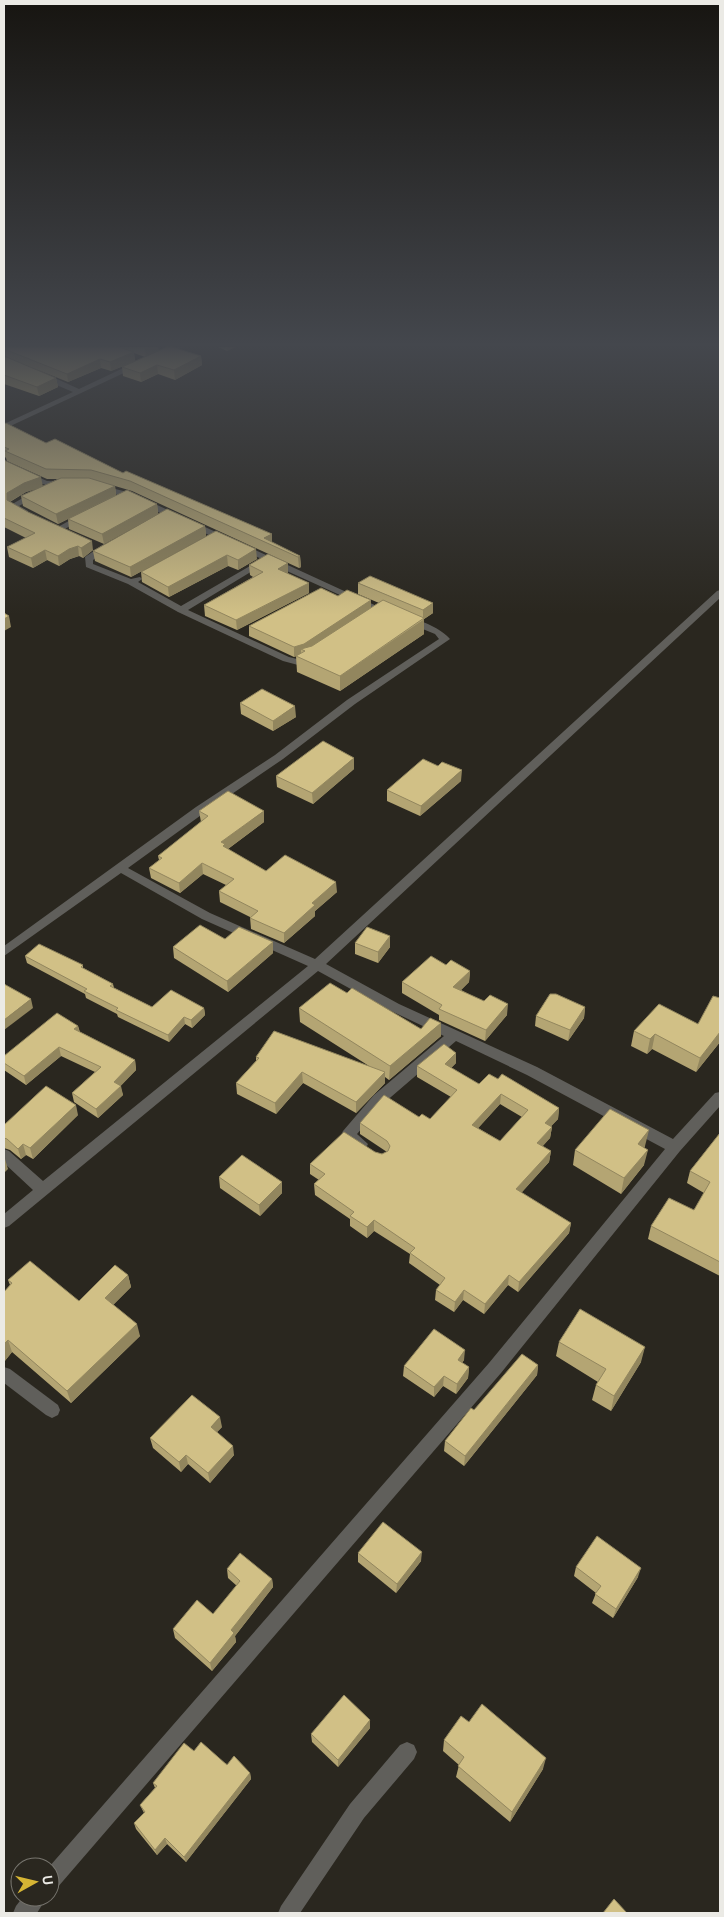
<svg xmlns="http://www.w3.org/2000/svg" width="724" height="1917" viewBox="0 0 724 1917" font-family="Ubuntu,sans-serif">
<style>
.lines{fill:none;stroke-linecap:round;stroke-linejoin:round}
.street{fill:#605f5b;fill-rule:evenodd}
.wall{fill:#b4a573;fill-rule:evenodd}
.shaded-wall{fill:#92865e}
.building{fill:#d1c086;stroke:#92865e;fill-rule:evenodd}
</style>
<rect width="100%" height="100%" fill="#2a271f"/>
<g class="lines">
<g class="street">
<polygon points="173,347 183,347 163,357 156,355"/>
<polygon points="134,363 141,365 4,429 4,424 73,392 40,378 40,374 46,374 79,389"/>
<path d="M4,462L47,481L67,482L71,484C56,495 19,474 4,467Z"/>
<polygon points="96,484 131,493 392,613 390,615 384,615 267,562 188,610 289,657 297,659 312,652 317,655 298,665 283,661 178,612 128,584 86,567 85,557 104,544 110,544 110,548 93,560 93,564 131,579 140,577 142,579 138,582 181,606 262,559 125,497 96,488"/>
<polygon points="33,492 40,494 19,506 28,511 28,515 22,515 9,506"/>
<polygon points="80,515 87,517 61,531 54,529"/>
<path d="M720,590V598L326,964L399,1004L537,1067L673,1139L715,1093L720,1092V1106L680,1151L501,1373L57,1888L50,1891L49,1867L489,1363L665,1149L527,1075L456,1041L384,1103L357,1134L368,1144L366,1148C357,1151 345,1143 341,1135L343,1131L374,1095L444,1036L389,1010L318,971L9,1226L4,1228V1214L33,1190L4,1163V1149L9,1151L43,1181L308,966L202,919L121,873L4,956V946L196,807L275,755L347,700L439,639L435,634L403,621L405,619C417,617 442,629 450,639L355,704L283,759L204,813L128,868L210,913L315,959L717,591Z"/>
<polygon points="4,1367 10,1369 58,1405 60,1410 58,1415 52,1418 46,1415 4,1383"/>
<polygon points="407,1742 414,1745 417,1752 414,1759 364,1818 300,1913 278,1913 281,1906 350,1804 400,1745"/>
<polygon points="23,1897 47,1897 37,1913 13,1913 16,1906"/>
</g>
</g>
<g class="wall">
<path d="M4,347H158L159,351L201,356L202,365L175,380L158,374L141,382L123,376L122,367L126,365L111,371L101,368L68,382L33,368L56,378L58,387L39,396L4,384ZM134,353L145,357L135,361Z"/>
<polygon points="218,347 235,347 227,351"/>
<polygon points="4,424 46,443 123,473 300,556 301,567 299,568 132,491 115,486 116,495 157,504 158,514 104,544 69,529 68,519 58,524 23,506 21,496 39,488 26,492 10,502 93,550 83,558 79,556 70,559 59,566 47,560 33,568 9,557 7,547 26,538 4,527 4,460 43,486 58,479 47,479 7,461 6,458 4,456"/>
<polygon points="205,526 206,536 131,577 95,561 93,551"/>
<polygon points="216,531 257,559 238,570 228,566 169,597 142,582 141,572"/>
<polygon points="249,565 288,574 309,583 309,593 237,630 205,616 204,605 253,577 250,575"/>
<polygon points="358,583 433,613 424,619 424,634 340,691 297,672 296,656 294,657 249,636 249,626 338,596 371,600 371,608 379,603 358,594"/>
<polygon points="240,703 296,717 273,731 241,714"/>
<polygon points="354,769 313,804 277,787 276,776"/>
<polygon points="461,781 420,816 387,801 387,790"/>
<polygon points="199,811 264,822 228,849 266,871 337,892 315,911 315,916 284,943 251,929 250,917 220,902 219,891 226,885 203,874 180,893 151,878 149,868 159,860 158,856 201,822"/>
<polygon points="390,936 390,947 378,963 355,954 355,943"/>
<polygon points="173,947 273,953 228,992 174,958"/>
<polygon points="25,956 83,965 83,968 113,984 114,988 152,1007 204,1008 205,1015 192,1028 185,1024 169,1042 118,1017 117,1014 86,998 85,994 27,963"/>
<polygon points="446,965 470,971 469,982 461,990 507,1015 485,1041 439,1020 439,1015 402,993 402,982"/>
<polygon points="347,993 421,1029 441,1036 389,1080 385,1077 385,1083 356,1113 303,1083 276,1114 237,1094 236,1083 256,1061 256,1057 369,1066 300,1022 299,1008"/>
<polygon points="720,998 720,1042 696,1072 652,1049 647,1054 631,1046 634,1031 698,1024"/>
<polygon points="585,1007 584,1018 568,1041 535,1026 536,1016"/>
<polygon points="78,1026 80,1032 135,1060 136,1070 120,1086 123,1095 98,1118 74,1102 72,1093 95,1072 61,1056 26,1085 4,1070 4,1056"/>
<path d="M456,1063L451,1068L479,1084L498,1079L559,1108L558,1119L550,1127H552L550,1138L542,1146L551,1151L549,1162L521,1193L571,1223L569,1233L518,1292L508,1285L484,1314L463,1300L454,1312L435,1300L436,1290L440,1285L409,1263L410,1254L374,1231L367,1238L350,1226V1219L315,1195L314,1184L319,1180L310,1174V1164L375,1152L382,1154L387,1152L360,1134V1123L419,1117L430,1119L451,1097L417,1077V1066ZM500,1104L522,1117L500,1141L478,1128Z"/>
<polygon points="78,1115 33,1159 26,1155 21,1159 10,1150 4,1148 4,1125"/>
<polygon points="720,1133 720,1276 648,1239 651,1226 694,1210 704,1193 687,1183 690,1171"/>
<polygon points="645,1146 644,1148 644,1165 621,1194 573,1165 575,1150"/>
<polygon points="219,1177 282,1193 260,1216 220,1188"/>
<polygon points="128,1275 131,1287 113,1305 140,1336 71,1403 12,1352 4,1362 4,1292 10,1285 8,1280 79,1301"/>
<polygon points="559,1342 641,1362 611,1411 592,1400 596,1385 598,1382 556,1356"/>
<polygon points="464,1360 462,1363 469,1367 468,1378 456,1394 443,1386 434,1397 403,1376 404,1366"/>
<polygon points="538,1365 537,1375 464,1466 444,1451 445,1441 474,1410"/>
<polygon points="222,1427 217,1432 234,1455 210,1483 188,1464 181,1472 153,1448 150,1438"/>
<polygon points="358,1553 421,1561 396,1593 358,1562"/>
<polygon points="576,1567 638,1577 613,1618 592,1603 596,1593 574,1576"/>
<polygon points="227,1569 272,1579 273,1587 235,1636 236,1642 212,1671 175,1638 173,1629 213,1614 237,1586 228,1578"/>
<polygon points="469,1722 543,1769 510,1822 456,1777 459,1765 443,1751 444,1740"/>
<polygon points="370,1728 338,1767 312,1742 311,1734"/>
<polygon points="194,1751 250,1773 251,1779 186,1862 167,1844 157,1855 136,1829 134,1823 144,1813 140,1805 155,1788 153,1783"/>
</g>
<g class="shaded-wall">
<polygon points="148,347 158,347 159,351 146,357 145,348"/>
<polygon points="227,347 235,347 227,351"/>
<polygon points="134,352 135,361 111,371 110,362"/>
<polygon points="201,356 202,365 175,380 174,370"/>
<polygon points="100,359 101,368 68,382 67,374"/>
<polygon points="157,365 158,374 141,382 140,373"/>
<polygon points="56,378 58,387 39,396 37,387"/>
<polygon points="41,477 43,487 26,492 9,502 7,500 7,493 24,483"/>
<polygon points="115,486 116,495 58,524 56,514"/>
<polygon points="157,504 158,514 104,544 102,534"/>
<polygon points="205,526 206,536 131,577 130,567"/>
<polygon points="272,534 272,545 264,538"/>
<polygon points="92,541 93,550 83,558 81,548"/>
<polygon points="78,546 79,556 70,559 59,566 58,556 69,549"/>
<polygon points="256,549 257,559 238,570 238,560"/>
<polygon points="45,550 47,560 33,568 31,558"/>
<polygon points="227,555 228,566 169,597 168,587"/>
<polygon points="300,556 301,567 299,568 298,557"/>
<polygon points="288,563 288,574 278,569"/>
<polygon points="309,583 309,593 237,630 236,620"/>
<polygon points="371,600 371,610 305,651 301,649 301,655 294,657 294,647"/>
<polygon points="433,603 433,613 424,619 424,634 340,691 340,676 423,620 423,610"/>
<polygon points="9,616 11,627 4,631 4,619"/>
<polygon points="295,706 296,717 273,731 273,721"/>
<polygon points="354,758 354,769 313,804 312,793"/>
<polygon points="462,770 461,781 420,816 421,806"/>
<polygon points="264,811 264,822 225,851 221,842"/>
<polygon points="202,863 203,874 180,893 179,883"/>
<polygon points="336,882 337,892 315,911 315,916 284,943 284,933 312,903"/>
<polygon points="390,936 390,947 378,963 378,952"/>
<polygon points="273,942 273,953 228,992 227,981"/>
<polygon points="470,971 469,982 453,998 453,987"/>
<polygon points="31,999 33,1008 4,1030 4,1020"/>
<polygon points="508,1004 507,1015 485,1041 486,1030"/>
<polygon points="585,1007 584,1018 568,1041 570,1030"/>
<polygon points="204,1008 205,1015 192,1028 191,1020"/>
<polygon points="184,1017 185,1024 169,1042 168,1035"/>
<polygon points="441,1023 441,1036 389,1080 390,1066"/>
<polygon points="78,1026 80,1035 74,1029"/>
<polygon points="720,1032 720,1042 696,1072 700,1058"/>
<polygon points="655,1034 652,1049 647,1054 650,1039"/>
<polygon points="59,1047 61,1056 26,1085 24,1076"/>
<polygon points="456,1053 456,1063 444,1075 445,1064"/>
<polygon points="135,1060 136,1070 116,1091 114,1082"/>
<polygon points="302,1072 303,1083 276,1114 275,1103"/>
<polygon points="385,1072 385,1083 356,1113 356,1102"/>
<polygon points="121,1086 123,1095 98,1118 96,1109"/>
<polygon points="501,1094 500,1104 472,1135 472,1125"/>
<polygon points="76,1105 78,1115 33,1159 30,1148"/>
<polygon points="559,1108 558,1119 544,1134 545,1123"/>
<polygon points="552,1127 550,1138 536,1154 537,1143"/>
<polygon points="649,1130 645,1146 634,1160 638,1144"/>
<polygon points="23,1144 26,1155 21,1159 18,1149"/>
<polygon points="648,1150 644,1165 621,1194 624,1178"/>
<polygon points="551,1151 549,1162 515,1200 516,1189"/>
<polygon points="5,1159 8,1169 4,1173 4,1160"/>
<polygon points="282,1182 282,1193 260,1216 259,1205"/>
<polygon points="374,1220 374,1231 367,1238 367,1227"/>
<polygon points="571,1223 569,1233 518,1292 519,1282"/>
<polygon points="128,1275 131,1287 108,1310 105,1298"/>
<polygon points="509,1275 508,1285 484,1314 485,1304"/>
<polygon points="464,1290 463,1300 454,1312 455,1302"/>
<polygon points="137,1324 140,1336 71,1403 67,1391"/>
<polygon points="8,1340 12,1352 4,1362 4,1344"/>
<polygon points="645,1347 641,1362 611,1411 614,1396"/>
<polygon points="465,1350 464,1360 457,1370 458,1360"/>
<polygon points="538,1365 537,1375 464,1466 465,1456"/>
<polygon points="469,1367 468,1378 456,1394 457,1384"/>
<polygon points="444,1376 443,1386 434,1397 434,1387"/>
<polygon points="220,1417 222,1427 212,1437 211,1427"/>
<polygon points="233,1446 234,1455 210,1483 208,1473"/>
<polygon points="186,1455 188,1464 181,1472 179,1462"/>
<polygon points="422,1552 421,1561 396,1593 397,1584"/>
<polygon points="641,1568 638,1577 613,1618 616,1609"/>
<polygon points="272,1579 273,1587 235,1636 236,1642 212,1671 210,1663 231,1630"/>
<polygon points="370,1720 370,1728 338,1767 338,1760"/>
<polygon points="546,1758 543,1769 510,1822 512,1812"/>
<polygon points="250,1773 251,1779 186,1862 184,1857"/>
<polygon points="165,1838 167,1844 157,1855 155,1850"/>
</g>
<g class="building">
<polygon points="4,347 119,347 134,352 110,362 100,359 67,374 4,349"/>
<polygon points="167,347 172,347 201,356 174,370 157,365 140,373 122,367"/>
<polygon points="4,356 56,378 37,387 4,375"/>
<polygon points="6,423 46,443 55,439 123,473 126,471 272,534 264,538 300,556 298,557 130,481 91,470 46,469 5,451 9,449 4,447 4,424"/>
<polygon points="4,460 41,477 24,483 7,493 7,500 28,512 92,541 81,548 78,546 69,549 58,556 45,550 31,558 7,547 35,533 4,518"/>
<polygon points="61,478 89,478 115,486 56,514 21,496"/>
<polygon points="127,490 157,504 102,534 68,519"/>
<polygon points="167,509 205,526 130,567 93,551"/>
<polygon points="216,531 256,549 238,560 227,555 168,587 141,572"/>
<polygon points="268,554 288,563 278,569 309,583 236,620 204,605 263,572 249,565"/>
<polygon points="370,576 433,603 423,610 358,583"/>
<polygon points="321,588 338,596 347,590 371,600 304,644 294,647 249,626"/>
<polygon points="383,600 424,618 340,676 296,656 305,651 301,649 312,646"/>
<polygon points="4,613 9,616 4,619"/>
<polygon points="262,689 295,706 273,721 240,703"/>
<polygon points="323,741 354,758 312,793 276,776"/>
<polygon points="423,759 438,766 442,762 462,770 421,806 387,790"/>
<polygon points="228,791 264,811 221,842 225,844 223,846 266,871 285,855 336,882 312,903 315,905 284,933 250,918 258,911 219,891 234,879 202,863 179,883 149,868 162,858 158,856 208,816 199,811"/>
<polygon points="200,925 225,939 239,927 273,942 227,981 173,947"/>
<polygon points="367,927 390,936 378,952 355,943"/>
<polygon points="39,944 83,965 81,967 113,984 110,986 152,1007 171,990 204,1008 191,1020 184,1017 168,1035 116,1010 118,1008 84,991 87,989 25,956"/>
<polygon points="431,956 446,965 451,960 470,971 453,987 484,1001 490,995 508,1004 486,1030 439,1009 442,1005 402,982"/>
<polygon points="330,983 347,993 352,988 421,1029 430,1018 441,1023 390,1066 299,1008"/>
<polygon points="4,984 31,999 4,1020"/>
<polygon points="550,994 556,994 585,1007 570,1030 536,1016"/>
<polygon points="713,996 720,998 720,1032 700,1058 655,1034 650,1039 634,1031 659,1004 698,1024"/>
<polygon points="57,1013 78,1026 74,1029 135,1060 114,1082 121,1086 96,1109 72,1093 101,1067 59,1047 24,1076 4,1063 4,1056"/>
<polygon points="274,1031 385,1072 356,1102 302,1072 275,1103 236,1083 259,1058 256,1057"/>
<path d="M444,1044L456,1053L445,1064L479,1084L489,1074L498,1079L502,1074L559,1108L545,1123L552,1127L537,1143L551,1151L516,1189L571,1223L519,1282L509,1275L485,1304L464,1290L455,1302L436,1290L445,1278L410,1253L415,1248L374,1220L367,1227L350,1216L354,1212L314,1184L325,1174L310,1164L344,1132L375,1152L382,1154L388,1151L390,1146L387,1141L360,1123L384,1095L419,1117L422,1114L430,1119L457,1090L417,1066ZM501,1094L528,1110L500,1141L472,1125Z"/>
<polygon points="46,1086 76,1105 30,1148 23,1144 18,1149 7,1139 4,1138 4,1125"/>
<polygon points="610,1109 649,1130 638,1144 648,1150 624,1178 575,1150"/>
<polygon points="720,1133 720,1262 651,1226 669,1198 694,1210 710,1182 690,1171"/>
<polygon points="242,1155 282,1182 259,1205 219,1177"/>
<polygon points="30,1261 79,1301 115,1265 128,1275 105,1298 137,1324 67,1391 8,1340 4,1344 4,1292 12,1283 8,1280"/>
<polygon points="580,1309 645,1347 614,1396 596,1385 606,1369 559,1342"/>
<polygon points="434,1329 465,1350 458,1360 469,1367 457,1384 444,1376 434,1387 404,1366"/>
<polygon points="522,1354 538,1365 465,1456 445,1441 471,1408 474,1410"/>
<polygon points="192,1395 220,1417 211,1427 233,1446 208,1473 186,1455 179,1462 150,1438"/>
<polygon points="383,1522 422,1552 397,1584 358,1553"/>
<polygon points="597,1536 641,1568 616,1609 595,1594 601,1586 576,1567"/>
<polygon points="240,1553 272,1579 231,1630 234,1633 210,1663 173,1629 197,1600 213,1614 240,1581 227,1569"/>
<polygon points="344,1695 370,1720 338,1760 311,1734"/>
<polygon points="482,1704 546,1758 512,1812 458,1766 464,1757 444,1740 461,1716 469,1722"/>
<polygon points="201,1742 227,1765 234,1756 250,1773 184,1857 165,1838 155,1850 134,1823 145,1812 140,1805 157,1786 153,1783 184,1743 194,1751"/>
<polygon points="614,1899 627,1913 603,1913"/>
</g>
<linearGradient id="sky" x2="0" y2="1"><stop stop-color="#171511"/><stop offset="0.56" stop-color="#44474d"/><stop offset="1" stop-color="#44474d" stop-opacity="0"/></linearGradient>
<rect width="724" height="615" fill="url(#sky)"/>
<rect width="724" height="1917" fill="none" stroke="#ebeae5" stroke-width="10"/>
<g transform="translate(35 1882) rotate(82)"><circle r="24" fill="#2a271f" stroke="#77756e"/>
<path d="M0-4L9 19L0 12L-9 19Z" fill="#d6b534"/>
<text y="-8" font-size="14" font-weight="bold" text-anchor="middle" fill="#ebeae5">U</text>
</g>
</svg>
